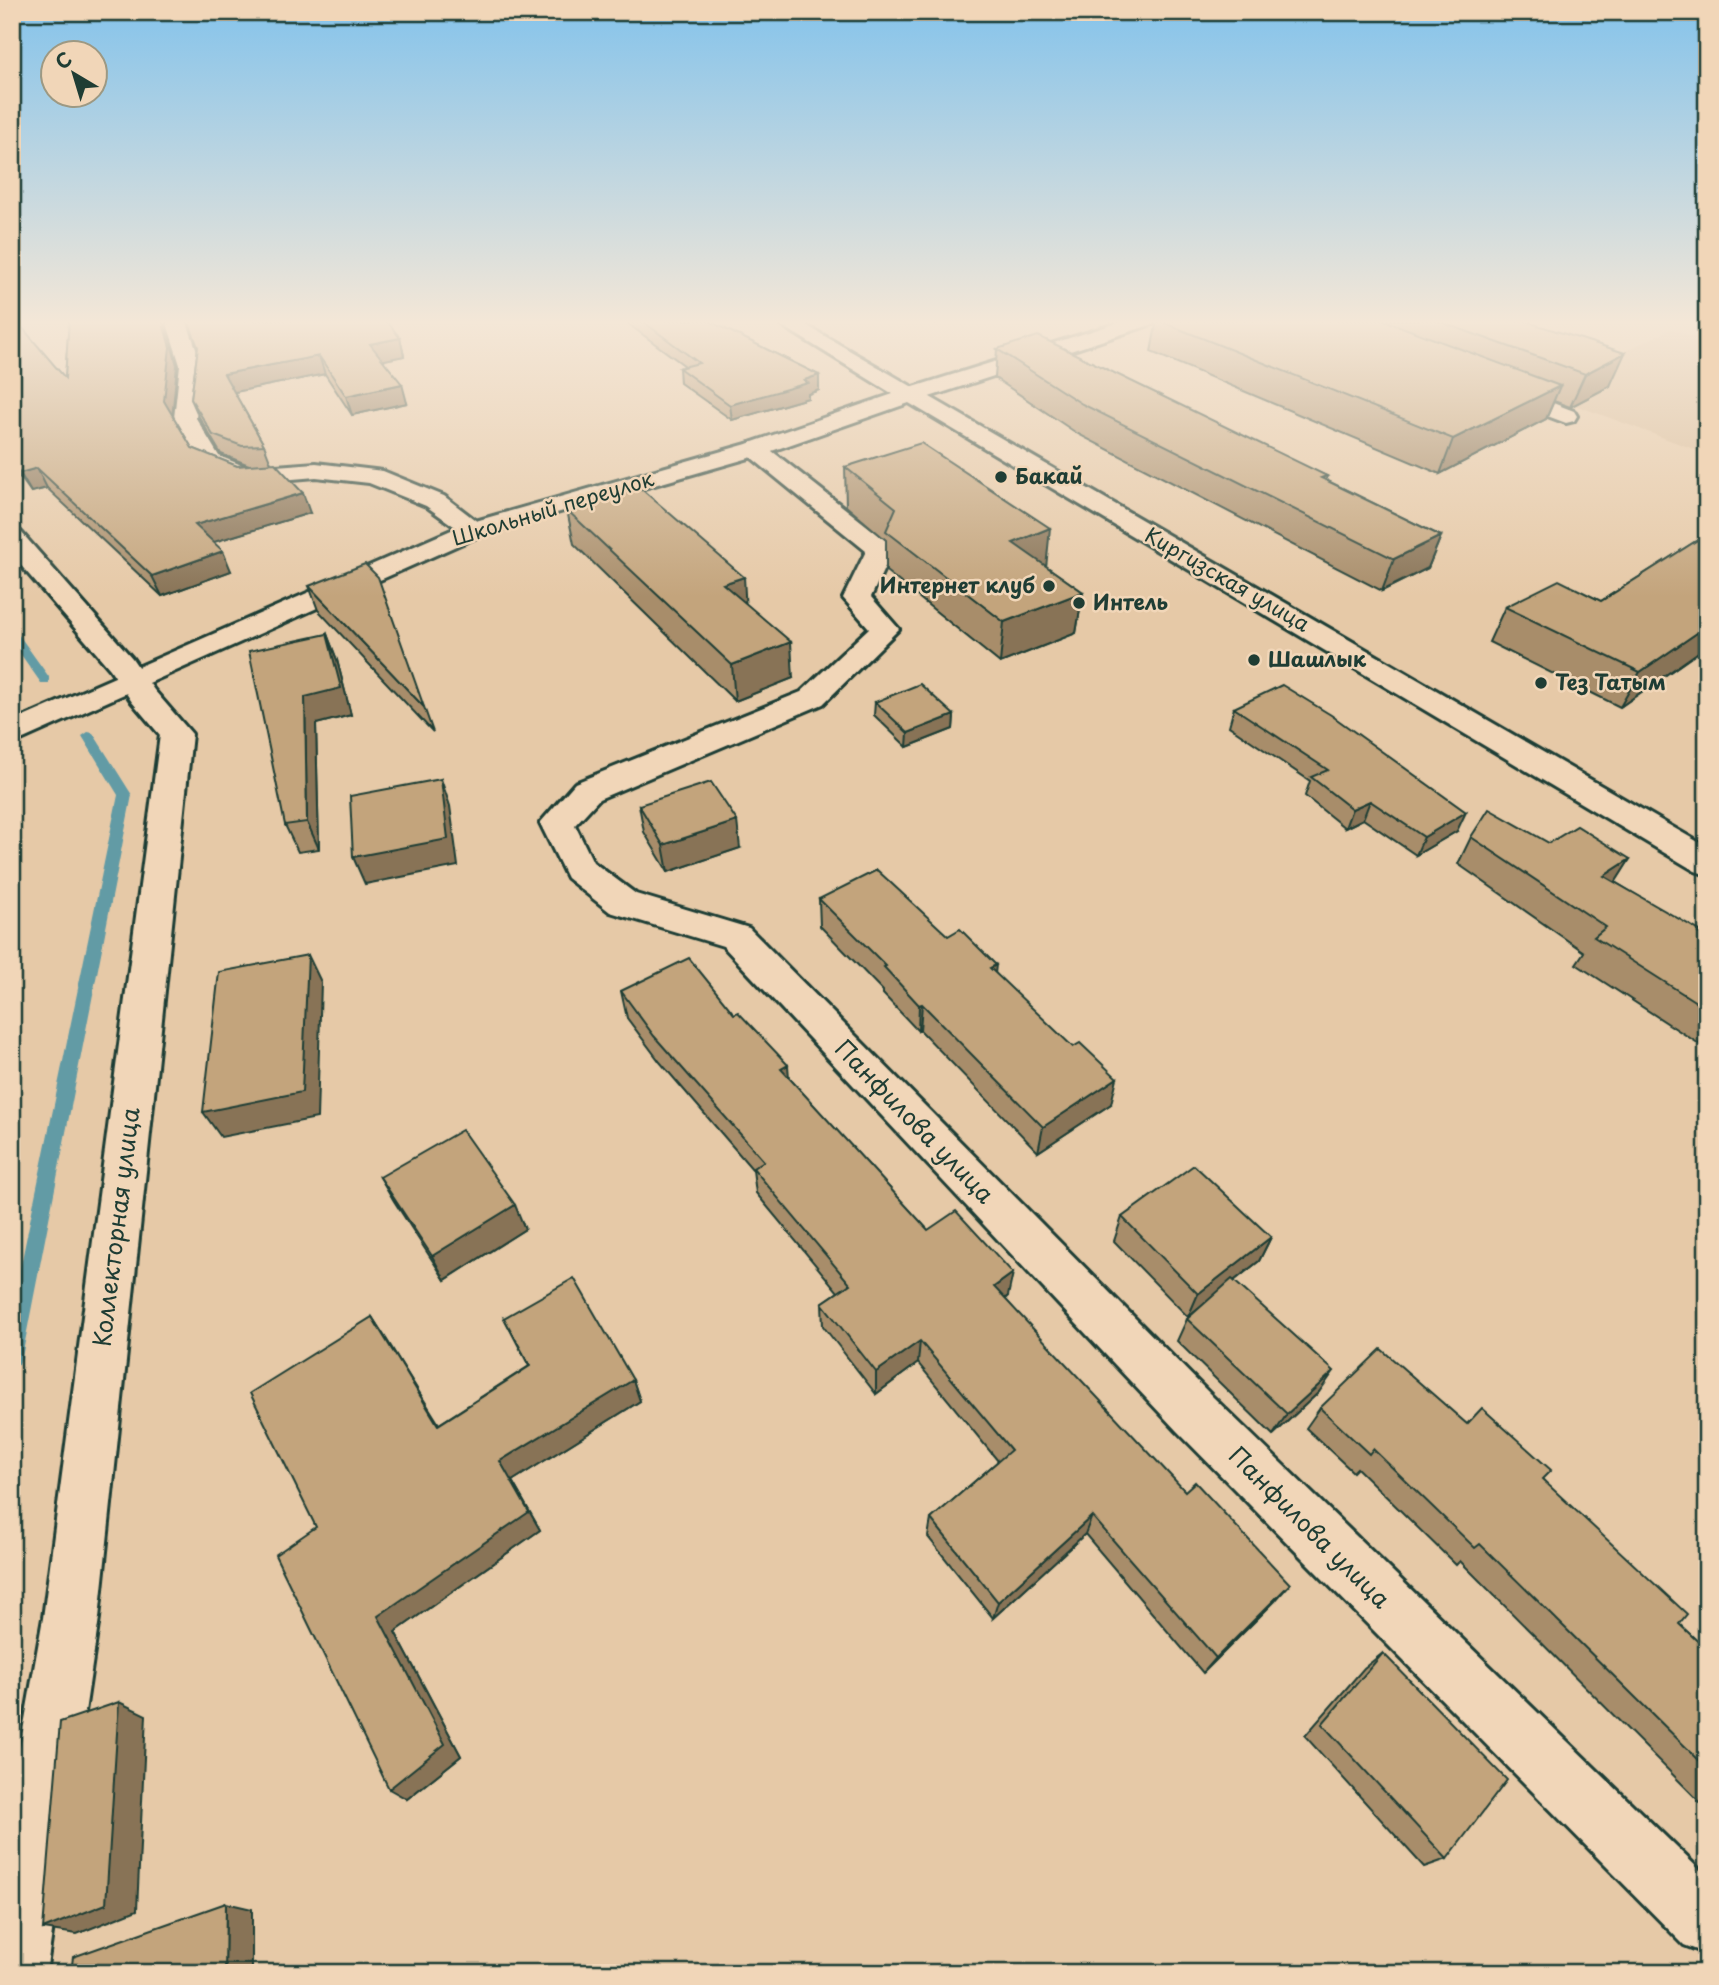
<svg xmlns="http://www.w3.org/2000/svg" width="1719" height="1985" viewBox="0 0 1719 1985" font-family="'Playpen Sans',sans-serif">
<style>
.built{fill:#d8bb98}
.lines{fill:none;stroke-linecap:round;stroke-linejoin:round}
.stream{fill:#629ba5;fill-rule:evenodd}
.street-casing{stroke:#1f3d34;stroke-width:6}
.secondary-casing{stroke:#1f3d34;stroke-width:6}
.street{fill:#f1d6b8;fill-rule:evenodd}
.secondary{fill:#f1d6b8;fill-rule:evenodd}
.wall{fill:#a88d6a;stroke:#1f3d34;stroke-width:2}
.shaded-wall{fill:#887356;stroke:#1f3d34;stroke-width:2}
.building{fill:#c3a47b;stroke:#1f3d34;stroke-width:2}
.poi-dot{fill:#1f3d34;stroke:#f1d6b8;stroke-width:2.5}
.labels{text-anchor:middle;stroke-width:5;stroke-linejoin:round;paint-order:stroke}
.far-poi-label{font-size:21px;font-weight:bold;fill:#1f3d34;stroke:#f1d6b8;text-anchor:start}
.far-street-label{font-size:21px;fill:#1f3d34;stroke:#f1d6b8}
.street-label{font-size:24px;fill:#1f3d34;stroke:#f1d6b8}
</style>
<rect width="100%" height="100%" fill="#e6c9a7"/>
<filter id="ink" filterUnits="userSpaceOnUse"><feTurbulence type="fractalNoise" baseFrequency=".0143" numOctaves="2"/><feDisplacementMap in="SourceGraphic" scale="14" xChannelSelector="R" yChannelSelector="G"/><feConvolveMatrix kernelMatrix="1 2 1 2 8 2 1 2 1" color-interpolation-filters="sRGB"/></filter>
<g filter="url(#ink)">
<polygon class="built" points="1671,329 1707,341 1707,454 1540,392"/>
<g class="lines">
<g class="stream">
<polygon points="12,630 16,631 49,677 49,683 41,683 12,642"/>
<polygon points="88,732 93,733 132,795 22,1357 19,1364 12,1366 12,1308 118,795 82,736"/>
</g>
<g class="street-casing">
<g id="street">
<polygon points="166,320 186,320 202,365 196,418 219,456 249,468 316,463 383,471 444,496 487,529 483,534 474,537 465,534 426,506 369,483 316,477 246,483 202,466 174,418 180,365"/>
<polygon points="1127,320 1156,320 1153,324 920,400 904,400 901,395 904,390"/>
<polygon points="1503,384 1574,411 1577,416 1574,421 1566,423 1495,396 1492,391 1495,386"/>
<polygon points="755,442 763,444 889,543 893,549 871,597 899,629 823,704 599,799 575,825 593,862 636,894 749,928 1213,1397 1707,1877 1707,1954 1684,1945 1177,1431 723,946 610,912 567,878 540,823 575,783 801,692 869,628 843,598 866,551 747,454 743,449 747,444"/>
<polygon points="12,530 21,532 132,658 154,690 192,734 99,1618 46,1973 12,1973 12,1793 43,1618 160,735 132,702 110,669 12,555"/>
</g>
</g>
<g class="secondary-casing">
<polygon id="secondary" points="773,320 797,320 1707,847 1707,875 1695,871 909,403 763,454 483,534 12,744 12,722 465,524 747,444 893,394"/>
</g>
<use href="#street" class="street"/>
<use href="#secondary" class="secondary"/>
</g>
<g class="wall">
<polygon points="12,320 65,378 69,320 164,320 177,365 172,415 192,448 237,466 249,465 221,454 199,417 191,399 198,347 400,338 404,356 383,360 407,403 352,415 325,374 234,392 264,445 271,463 310,513 213,542 231,571 162,596 47,488 31,492 20,477 12,479"/>
<polygon points="623,320 707,320 819,375 819,390 808,394 808,398 732,420 680,383 679,368 685,366"/>
<polygon points="925,320 948,320 934,324"/>
<polygon points="1157,320 1522,320 1610,386 1570,407 1554,401 1546,419 1440,474 1151,352"/>
<polygon points="997,349 1327,476 1326,480 1441,536 1428,568 1382,591 1078,434 995,378"/>
<polygon points="845,467 1046,566 1083,592 1076,633 1000,663 886,571 886,540 846,506"/>
<polygon points="567,510 746,604 793,678 735,701 574,544"/>
<polygon points="1707,534 1707,646 1620,707 1489,642 1505,607 1601,601"/>
<polygon points="309,586 424,707 433,732 318,610"/>
<polygon points="327,634 337,660 351,715 316,724 319,849 298,852 285,825"/>
<polygon points="875,702 954,715 953,729 907,747 874,715"/>
<polygon points="1234,708 1457,831 1416,855 1363,819 1345,828 1305,796 1310,781 1229,726"/>
<polygon points="639,805 740,848 668,872 644,832"/>
<polygon points="1471,837 1549,843 1630,859 1615,882 1707,938 1707,1049 1576,964 1584,952 1458,864"/>
<polygon points="819,899 948,936 995,973 1111,1104 1038,1152 920,1030 918,1031 883,994 883,991 820,926"/>
<polygon points="621,991 734,1014 789,1078 928,1230 1008,1296 1005,1299 1275,1601 1203,1673 1085,1534 993,1618 928,1537 931,1519 998,1461 918,1363 876,1394 823,1326 822,1303 838,1292 756,1193 753,1170 660,1062 627,1018"/>
<polygon points="1707,1106 1707,1121 1699,1115"/>
<polygon points="380,1177 525,1229 445,1280 394,1201"/>
<polygon points="1122,1217 1271,1237 1259,1261 1234,1281 1319,1392 1273,1435 1177,1341 1187,1319 1197,1310 1188,1317 1114,1241"/>
<polygon points="372,1317 439,1424 529,1366 504,1318 633,1380 640,1401 512,1481 540,1530 395,1632 461,1756 407,1799 316,1527"/>
<polygon points="1320,1408 1467,1424 1542,1479 1679,1624 1707,1650 1707,1809 1460,1561 1456,1565 1357,1468 1353,1472 1306,1428"/>
<polygon points="1383,1653 1447,1859 1424,1867 1305,1736 1364,1668"/>
</g>
<g class="shaded-wall">
<polygon points="162,320 164,320 177,365 172,419 164,401"/>
<polygon points="935,320 948,320 934,324"/>
<polygon points="400,338 404,356 375,362 370,344"/>
<polygon points="1625,353 1610,386 1570,407 1585,374"/>
<polygon points="319,356 325,374 230,393 224,374"/>
<polygon points="819,375 819,390 808,394 808,398 732,420 730,405"/>
<polygon points="402,384 407,403 352,415 346,396"/>
<polygon points="1560,386 1546,419 1440,474 1453,439"/>
<polygon points="12,463 20,477 12,479"/>
<polygon points="37,468 47,488 31,492 20,473"/>
<polygon points="303,493 310,513 204,545 195,525"/>
<polygon points="1050,528 1046,568 1013,543"/>
<polygon points="1441,536 1428,568 1382,591 1394,559"/>
<polygon points="223,551 231,571 162,596 152,576"/>
<polygon points="744,577 746,612 723,584"/>
<polygon points="1083,592 1076,633 1000,663 1004,622"/>
<polygon points="1707,626 1707,646 1620,707 1640,672"/>
<polygon points="327,634 337,660 351,715 316,724 319,849 307,822 305,697"/>
<polygon points="791,642 793,678 735,701 732,665"/>
<polygon points="954,715 953,729 907,747 908,733"/>
<polygon points="441,779 450,806 458,866 365,884 353,857"/>
<polygon points="1370,801 1363,819 1345,828 1352,809"/>
<polygon points="1466,812 1457,831 1416,855 1424,837"/>
<polygon points="737,821 740,848 668,872 663,845"/>
<polygon points="1630,859 1613,886 1604,876"/>
<polygon points="308,955 321,982 317,1118 221,1137 203,1112"/>
<polygon points="996,965 993,992 990,968"/>
<polygon points="922,1004 920,1030 918,1031 919,1005"/>
<polygon points="788,1065 790,1091 781,1069"/>
<polygon points="1117,1078 1111,1104 1038,1152 1043,1127"/>
<polygon points="515,1205 525,1229 445,1280 432,1256"/>
<polygon points="1271,1237 1259,1261 1188,1317 1198,1294"/>
<polygon points="1013,1273 1008,1296 990,1310 994,1287"/>
<polygon points="372,1317 387,1340 451,1445 438,1425"/>
<polygon points="920,1341 918,1363 876,1394 876,1372"/>
<polygon points="1334,1371 1319,1392 1273,1435 1287,1414"/>
<polygon points="633,1380 640,1401 512,1481 540,1530 395,1632 461,1756 407,1799 389,1789 378,1616 500,1461"/>
<polygon points="1092,1516 1085,1534 993,1618 998,1602"/>
<polygon points="1290,1584 1275,1601 1203,1673 1216,1658"/>
<polygon points="119,1702 146,1715 137,1910 77,1934 43,1929"/>
<polygon points="226,1903 252,1909 252,1973 225,1973"/>
</g>
<g class="building">
<polygon points="12,320 16,320 65,378 69,320 162,320 170,347 164,401 192,448 237,466 275,463 303,493 195,525 223,551 152,576 37,468 20,473 12,461"/>
<polygon points="188,320 386,320 400,338 370,344 402,384 346,396 319,356 224,374 264,445 242,446 213,435 191,399 198,347"/>
<polygon points="641,320 707,320 819,375 804,380 808,383 730,405 679,368 699,363"/>
<polygon points="1157,320 1383,320 1560,386 1453,439"/>
<polygon points="1435,320 1522,320 1625,353 1585,374"/>
<polygon points="1038,336 1327,476 1321,478 1441,536 1394,559 1082,404 997,349"/>
<polygon points="921,443 1050,528 1013,543 1083,592 1004,622 886,531 896,508 845,467"/>
<polygon points="639,487 744,577 723,584 791,642 732,665 567,510"/>
<polygon points="1707,534 1707,626 1640,672 1505,607 1559,580 1601,601"/>
<polygon points="365,564 378,577 424,707 309,586"/>
<polygon points="327,634 341,688 305,697 307,822 285,825 249,651"/>
<polygon points="920,684 954,715 908,733 875,702"/>
<polygon points="1282,685 1331,715 1466,812 1424,837 1370,801 1352,809 1311,777 1328,770 1234,708"/>
<polygon points="441,779 448,839 353,857 350,796"/>
<polygon points="711,782 737,821 663,845 639,805"/>
<polygon points="1489,809 1549,843 1577,826 1630,859 1604,876 1700,931 1698,933 1707,938 1707,1009 1594,937 1606,927 1471,837"/>
<polygon points="877,870 948,936 960,929 996,965 990,968 1073,1047 1080,1043 1117,1078 1043,1127 922,1004 919,1005 884,967 886,966 819,899"/>
<polygon points="308,955 302,1092 203,1112 219,972"/>
<polygon points="689,958 734,1014 738,1012 788,1065 781,1069 928,1230 956,1211 1013,1273 994,1287 1185,1491 1195,1482 1290,1584 1216,1658 1092,1516 998,1602 931,1519 1011,1450 920,1341 876,1372 822,1303 850,1284 753,1168 764,1161 654,1036 621,991"/>
<polygon points="462,1130 515,1205 432,1256 380,1177"/>
<polygon points="1194,1165 1271,1237 1198,1294 1122,1217"/>
<polygon points="574,1278 633,1380 500,1461 529,1512 378,1616 445,1744 389,1789 275,1555 316,1527 250,1393 372,1317 438,1425 530,1366 504,1318"/>
<polygon points="1232,1279 1334,1371 1287,1414 1187,1319"/>
<polygon points="1381,1349 1467,1424 1482,1408 1551,1470 1542,1479 1687,1614 1679,1624 1707,1650 1707,1768 1480,1544 1475,1548 1373,1449 1369,1454 1320,1408"/>
<polygon points="1383,1653 1507,1780 1447,1859 1322,1724"/>
<polygon points="119,1702 106,1904 43,1929 60,1722"/>
<polygon points="226,1903 225,1973 71,1973 73,1957"/>
</g>
</g>
<linearGradient id="sky" x2="0" y2="1"><stop stop-color="#84c3eb"/><stop offset="0.54" stop-color="#f4e7d7"/><stop offset="1" stop-color="#f4e7d7" stop-opacity="0"/></linearGradient>
<rect width="1719" height="597" fill="url(#sky)"/>
<g class="poi-dot">
<circle cx="1001" cy="477" r="7"/>
<circle cx="1049" cy="586" r="7"/>
<circle cx="1079" cy="603" r="7"/>
<circle cx="1254" cy="660" r="7"/>
<circle cx="1541" cy="683" r="7"/>
</g>
<g class="labels">
<g class="far-poi-label">
<text x="1015" y="484">Бакай</text>
<text x="1035" y="593" text-anchor="end">Интернет клуб</text>
<text x="1093" y="610">Интель</text>
<text x="1268" y="667">Шашлык</text>
<text x="1555" y="690">Тез Татым</text>
</g>
<g class="far-street-label">
<text transform="translate(553 509) rotate(-17)" y="7">Школьный переулок</text>
<text transform="translate(1227 580) rotate(30)" y="7">Киргизская улица</text>
</g>
<g class="street-label">
<text transform="translate(914 1122) rotate(46)" y="8">Панфилова улица</text>
<text transform="translate(117 1227) rotate(-83)" y="8">Коллекторная улица</text>
<text transform="translate(1309 1528) rotate(45)" y="8">Панфилова улица</text>
</g>
</g>
<rect width="1719" height="1985" fill="none" stroke="#f1d6b8" stroke-width="42"/>
<rect x="21" y="21" width="1677" height="1943" fill="none" stroke="#1f3d34" stroke-width="2.5" filter="url(#ink)"/>
<g transform="translate(74 74) rotate(322)"><circle r="33" fill="#f1d6b8" stroke="#9d9983" stroke-width="2"/>
<path d="M0-5L12 26L0 18L-12 26Z" fill="#1f3d34"/>
<text y="-10" font-size="19" font-weight="bold" text-anchor="middle" fill="#1f3d34">С</text>
</g>
</svg>
